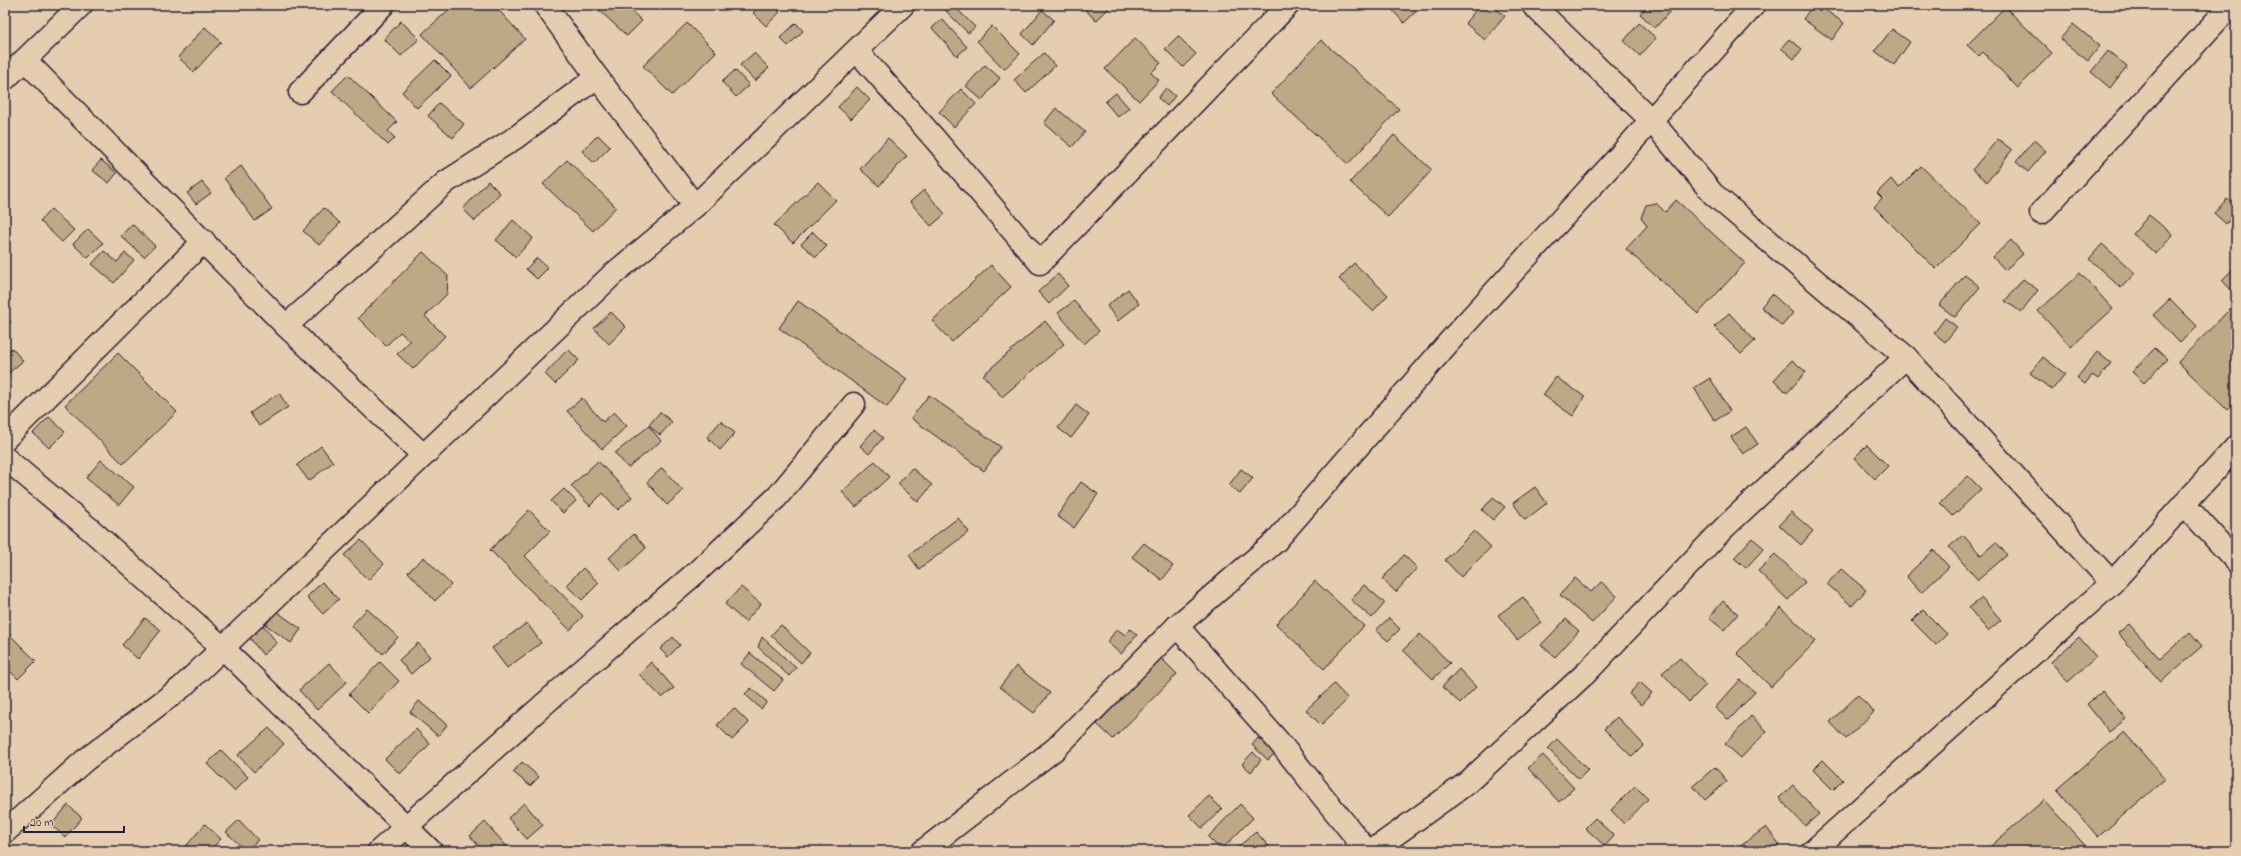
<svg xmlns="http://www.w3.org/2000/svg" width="2241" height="856" viewBox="0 0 2241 856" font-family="'Indie Flower',sans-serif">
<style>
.building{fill:#bfa886;stroke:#22223b}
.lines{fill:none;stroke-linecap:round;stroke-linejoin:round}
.minor-casing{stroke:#22223b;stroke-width:25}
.minor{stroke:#e7cdaf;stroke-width:22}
</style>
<rect width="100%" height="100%" fill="#e7cdaf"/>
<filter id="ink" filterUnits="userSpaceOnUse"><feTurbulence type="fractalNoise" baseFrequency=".025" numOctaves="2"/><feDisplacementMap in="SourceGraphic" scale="8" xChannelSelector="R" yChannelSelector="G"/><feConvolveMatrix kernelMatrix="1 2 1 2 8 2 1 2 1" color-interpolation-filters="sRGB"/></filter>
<g filter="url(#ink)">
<g class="building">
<polygon points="454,5 494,5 525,39 471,88 422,34"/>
<polygon points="602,5 625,5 642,21 627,36 598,9"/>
<polygon points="761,5 773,5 780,12 766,26 753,13"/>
<polygon points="940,5 953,5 975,27 968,33"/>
<polygon points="1083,5 1112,5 1096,21 1082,6"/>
<polygon points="1388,5 1423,5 1404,23"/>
<polygon points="1480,5 1491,5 1505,16 1485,40 1465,23"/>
<polygon points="1648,5 1669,5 1673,8 1655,28 1640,14"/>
<polygon points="1813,5 1818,5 1844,23 1832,40 1803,19"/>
<polygon points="2005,7 2052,53 2018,88 1983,52 1979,56 1967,45"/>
<polygon points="1042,10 1054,20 1033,45 1022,34"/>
<polygon points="942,19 967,47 957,56 932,28"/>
<polygon points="401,21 419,39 401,56 384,39"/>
<polygon points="687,23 716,52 672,95 643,66"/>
<polygon points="796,23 803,31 788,46 780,38"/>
<polygon points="1639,23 1656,38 1640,56 1624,41"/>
<polygon points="2073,24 2100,46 2088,61 2060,39"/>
<polygon points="992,26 1020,54 1004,69 977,41"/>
<polygon points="205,27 221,42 194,72 178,57"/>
<polygon points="1892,29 1910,42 1894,65 1875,51"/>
<polygon points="1178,36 1196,54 1183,67 1165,49"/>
<polygon points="1135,38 1161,63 1151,73 1159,80 1139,101 1105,69"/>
<polygon points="1789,39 1802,49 1794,59 1781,48"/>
<polygon points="1321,40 1399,109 1348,164 1271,94"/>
<polygon points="2108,51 2127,66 2110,88 2091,72"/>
<polygon points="754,53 769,68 755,81 740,65"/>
<polygon points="1044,53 1055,66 1026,93 1014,80"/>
<polygon points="435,60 451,76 417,108 402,92"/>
<polygon points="985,65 1000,78 982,100 966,86"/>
<polygon points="735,70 749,85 736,97 722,82"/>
<polygon points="348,75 397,122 388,131 395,138 388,145 332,91"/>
<polygon points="857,87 870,100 851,119 838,107"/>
<polygon points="1166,88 1175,96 1167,106 1158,98"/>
<polygon points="961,89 976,104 954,127 939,112"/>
<polygon points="1116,93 1129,108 1118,117 1105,102"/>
<polygon points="439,103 464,124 453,138 428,116"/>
<polygon points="1056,108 1085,132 1072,147 1044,123"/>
<polygon points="598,135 610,147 594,163 582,151"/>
<polygon points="1394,135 1432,170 1388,217 1350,182"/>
<polygon points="888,138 907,156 879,186 860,169"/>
<polygon points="1998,139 2012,150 1987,182 1972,170"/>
<polygon points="2034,140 2046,151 2028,172 2016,162"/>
<polygon points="101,160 117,173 109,183 92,170"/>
<polygon points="567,160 616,207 593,231 543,184"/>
<polygon points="241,166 272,209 255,221 224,178"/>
<polygon points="1921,166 1981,224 1936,269 1874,207 1882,198 1877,193 1891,179 1899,188"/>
<polygon points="488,181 500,193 475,221 463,209"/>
<polygon points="202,182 211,193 196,204 187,193"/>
<polygon points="818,182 836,200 793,243 774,225"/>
<polygon points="924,190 945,214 931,226 910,202"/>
<polygon points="2227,199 2233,204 2236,201 2236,213 2226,224 2214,213"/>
<polygon points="1676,200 1745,263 1698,314 1626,249 1647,226 1641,218 1646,205 1656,203 1665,212"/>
<polygon points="324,208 340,223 319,245 303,231"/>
<polygon points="51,209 74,230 62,242 40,221"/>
<polygon points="2149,215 2173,235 2156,254 2133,234"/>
<polygon points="513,220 533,238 516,257 496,240"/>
<polygon points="132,224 155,246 144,257 121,236"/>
<polygon points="88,229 103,243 88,258 73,244"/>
<polygon points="813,232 827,246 816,257 801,244"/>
<polygon points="2011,240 2023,254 2005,270 1993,257"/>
<polygon points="2102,244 2135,273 2121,288 2089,259"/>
<polygon points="104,251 117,262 125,253 134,260 114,283 92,264"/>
<polygon points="423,252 448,276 447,294 425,316 445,336 413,369 397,354 410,341 400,332 386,346 358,318"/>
<polygon points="537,258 548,268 537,279 526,269"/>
<polygon points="1354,263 1388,295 1373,311 1339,279"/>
<polygon points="991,265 1011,287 952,342 932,321"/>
<polygon points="2236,266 2236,289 2233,292 2222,280"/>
<polygon points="2080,273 2113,309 2071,347 2038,311"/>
<polygon points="1058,274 1068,286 1049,304 1038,292"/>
<polygon points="1965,275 1980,287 1955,317 1939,305"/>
<polygon points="2023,279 2038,290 2021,312 2005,301"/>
<polygon points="1128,289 1139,304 1118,321 1107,306"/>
<polygon points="1772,294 1793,313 1782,326 1761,307"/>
<polygon points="2170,299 2197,326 2180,343 2153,315"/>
<polygon points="798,301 907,379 887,407 779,328"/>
<polygon points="1074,301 1099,331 1084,344 1058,313"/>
<polygon points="2231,308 2236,313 2236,401 2227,410 2178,362"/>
<polygon points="611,312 626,327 609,344 594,328"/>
<polygon points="1729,313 1755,341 1741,354 1714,327"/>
<polygon points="5,316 11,322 5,328"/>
<polygon points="1945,318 1957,327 1945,342 1934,333"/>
<polygon points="1045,321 1064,344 1002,397 983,375"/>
<polygon points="12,348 23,361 5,376 5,354"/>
<polygon points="2155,348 2167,359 2144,383 2132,372"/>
<polygon points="568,349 579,360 555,384 545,374"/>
<polygon points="2097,352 2111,363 2098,379 2092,375 2085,384 2077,378"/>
<polygon points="118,353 177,412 123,464 65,405"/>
<polygon points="2043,357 2065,374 2052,390 2030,373"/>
<polygon points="1792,360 1806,372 1787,393 1774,380"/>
<polygon points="1556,377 1585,397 1573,416 1543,395"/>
<polygon points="1710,378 1730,411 1715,421 1694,388"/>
<polygon points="279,393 288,407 259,426 250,413"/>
<polygon points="929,395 1001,447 984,471 911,418"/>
<polygon points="582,398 603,422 614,412 627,426 602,449 567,411"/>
<polygon points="1076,405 1089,415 1071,438 1058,428"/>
<polygon points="660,412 672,422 660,435 649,425"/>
<polygon points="49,417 65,432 49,448 33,433"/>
<polygon points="721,421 735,433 720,450 707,437"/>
<polygon points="649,426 661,441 628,468 615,453"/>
<polygon points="1746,427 1758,444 1743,454 1731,437"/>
<polygon points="874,430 883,438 869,454 860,446"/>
<polygon points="1867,445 1888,466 1875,479 1854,458"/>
<polygon points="321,446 333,462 309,481 297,465"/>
<polygon points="101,460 134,487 119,505 86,478"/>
<polygon points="598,461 632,497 618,510 603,493 590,506 571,486"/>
<polygon points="875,461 889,477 856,507 842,492"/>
<polygon points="662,468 683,491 667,505 647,482"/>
<polygon points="912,468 932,485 918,502 898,484"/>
<polygon points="1241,469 1253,478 1240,494 1229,485"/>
<polygon points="1968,476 1981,489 1953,516 1940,503"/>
<polygon points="1081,482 1098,494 1074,528 1057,516"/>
<polygon points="1535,487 1547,503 1525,520 1513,503"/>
<polygon points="564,489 576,501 563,513 551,501"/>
<polygon points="1493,497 1505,507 1493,520 1482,510"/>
<polygon points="529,510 550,531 525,556 583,616 570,630 490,550"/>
<polygon points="1791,512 1813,531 1801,545 1779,525"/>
<polygon points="958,518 969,532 919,569 909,555"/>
<polygon points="1474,531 1491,547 1461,577 1445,560"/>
<polygon points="634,534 646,548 621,571 609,558"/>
<polygon points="1963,535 1981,555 1996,542 2007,555 1978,580 1949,547"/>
<polygon points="1752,538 1764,548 1746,568 1734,558"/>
<polygon points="361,540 384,564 368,580 344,555"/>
<polygon points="1144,543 1173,566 1162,580 1132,557"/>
<polygon points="1934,550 1949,567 1921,593 1906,576"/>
<polygon points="1775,554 1805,582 1788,600 1758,571"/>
<polygon points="1404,555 1417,568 1396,592 1382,579"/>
<polygon points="424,557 451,585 435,601 408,572"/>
<polygon points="583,568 599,583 582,600 566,585"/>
<polygon points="1841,569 1866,590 1852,606 1827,584"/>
<polygon points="1575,578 1591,592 1601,582 1617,596 1592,623 1560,595"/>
<polygon points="1315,581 1364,626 1324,669 1276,624"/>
<polygon points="322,582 339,599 323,614 307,597"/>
<polygon points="1364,585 1385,603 1372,618 1351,600"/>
<polygon points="741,587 761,604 745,622 725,604"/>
<polygon points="1523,597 1541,622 1517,640 1498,615"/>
<polygon points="1982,598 2001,620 1988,631 1969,608"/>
<polygon points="1723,601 1738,614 1724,630 1709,618"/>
<polygon points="1781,608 1816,641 1771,687 1737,653"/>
<polygon points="367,609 398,637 383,654 351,626"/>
<polygon points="1923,610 1947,634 1936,645 1912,621"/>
<polygon points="276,611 301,629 291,643 266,625"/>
<polygon points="145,618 161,630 138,659 122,645"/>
<polygon points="1389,618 1400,629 1388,641 1376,630"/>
<polygon points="1566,619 1579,631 1555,657 1541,645"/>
<polygon points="260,621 277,643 263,655 246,633"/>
<polygon points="527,623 541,643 507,668 492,648"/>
<polygon points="2129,624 2160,659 2190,632 2202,646 2161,682 2118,633"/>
<polygon points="781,625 810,653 801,663 771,635"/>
<polygon points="1117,629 1125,635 1130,629 1137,635 1121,654 1107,642"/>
<polygon points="8,633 36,661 18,679 5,666 5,636"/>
<polygon points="1420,634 1450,663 1433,679 1403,650"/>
<polygon points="673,637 680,645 668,657 660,649"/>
<polygon points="762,637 796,668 789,676 758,647"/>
<polygon points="2079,637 2096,657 2068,682 2051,662"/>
<polygon points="418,643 430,657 411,674 399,660"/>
<polygon points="750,653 783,680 774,691 741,664"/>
<polygon points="1161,658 1177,674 1113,739 1097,724"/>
<polygon points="1680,658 1706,685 1689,702 1662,673"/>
<polygon points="380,662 399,681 368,713 349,694"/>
<polygon points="651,662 674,688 662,698 639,674"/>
<polygon points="329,663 347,682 317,710 299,690"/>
<polygon points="1016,666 1050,693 1034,713 1000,687"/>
<polygon points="1459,669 1476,687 1460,703 1442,687"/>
<polygon points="1740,680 1755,692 1729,720 1715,708"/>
<polygon points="1640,682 1652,693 1641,705 1629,694"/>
<polygon points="1334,684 1348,699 1321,725 1306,710"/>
<polygon points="751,688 767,702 761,709 745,694"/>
<polygon points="2103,691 2126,719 2109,732 2087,704"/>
<polygon points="1858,695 1874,712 1846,739 1830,722"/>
<polygon points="419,701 447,725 438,736 410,712"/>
<polygon points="734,708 749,723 732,740 717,725"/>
<polygon points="1751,716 1767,731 1741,758 1725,744"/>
<polygon points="1617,717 1644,745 1632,757 1604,729"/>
<polygon points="269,728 284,744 254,772 238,755"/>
<polygon points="416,729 430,744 400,774 385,759"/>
<polygon points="2124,732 2165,779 2098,837 2057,789"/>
<polygon points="1258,738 1275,753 1268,760 1252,745"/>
<polygon points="1557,739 1588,770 1579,779 1548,749"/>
<polygon points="221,750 248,777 234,791 207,764"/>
<polygon points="1253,752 1261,760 1251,772 1242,764"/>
<polygon points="1543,755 1574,788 1559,802 1528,768"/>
<polygon points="1823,760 1843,780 1833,790 1813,770"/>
<polygon points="522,762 539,777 530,786 513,772"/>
<polygon points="1715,767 1727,781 1705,800 1693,786"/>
<polygon points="1793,785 1819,814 1805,826 1779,798"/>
<polygon points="1635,786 1648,799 1624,824 1611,810"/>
<polygon points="1209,796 1222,809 1202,828 1189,815"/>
<polygon points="2044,800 2090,851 1985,851"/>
<polygon points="524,803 543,825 527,839 508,818"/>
<polygon points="1240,804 1253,818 1221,850 1208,837"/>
<polygon points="68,805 82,818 65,837 51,825"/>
<polygon points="1595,818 1614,836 1605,846 1585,828"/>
<polygon points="239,820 258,840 246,851 226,832"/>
<polygon points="485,822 511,851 483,851 470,836"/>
<polygon points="205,824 221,839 209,851 182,851"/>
<polygon points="1766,827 1780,845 1772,851 1734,851"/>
<polygon points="1256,832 1273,851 1233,851"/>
<polygon points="104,845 110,851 98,851"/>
</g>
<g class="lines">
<g class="minor-casing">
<g id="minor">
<polyline points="545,5 597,77 695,206"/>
<polyline points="1533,5 1651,120 1713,194 1906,357 2112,583"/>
<polyline points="857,51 934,138 1040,263 1288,5"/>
<polyline points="25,60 286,326 423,455"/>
<polyline points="5,79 81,5"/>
<polyline points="300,92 383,5"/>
<polyline points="2041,213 2231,5"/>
<polyline points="286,326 446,182 515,138 597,77"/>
<polyline points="5,439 204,241"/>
<polyline points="5,458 91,530 223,648 431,851"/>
<polyline points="2184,504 2236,561"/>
<polyline points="1177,626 1279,742 1367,851"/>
<polyline points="5,832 84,761 182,687 612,275 695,206 903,5"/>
<polyline points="379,851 577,675 699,570 777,497 854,404"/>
<polyline points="923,851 1055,749 1177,626 1275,542 1456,334 1613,163 1754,5"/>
<polyline points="1368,851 1382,844 1467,783 1587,672 1725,527 1906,357"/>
<polyline points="1813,851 2112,583 2236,447"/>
</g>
</g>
<use href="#minor" class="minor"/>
</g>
</g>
<rect width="2241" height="856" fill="none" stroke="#e7cdaf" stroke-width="20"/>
<rect x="10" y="10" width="2221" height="836" fill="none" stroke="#22223b" stroke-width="1.5" filter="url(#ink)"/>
<path d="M24 826v6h100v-6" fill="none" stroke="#22223b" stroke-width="2"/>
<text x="30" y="826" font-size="12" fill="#22223b" stroke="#e7cdaf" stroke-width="3" paint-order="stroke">20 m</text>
</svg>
